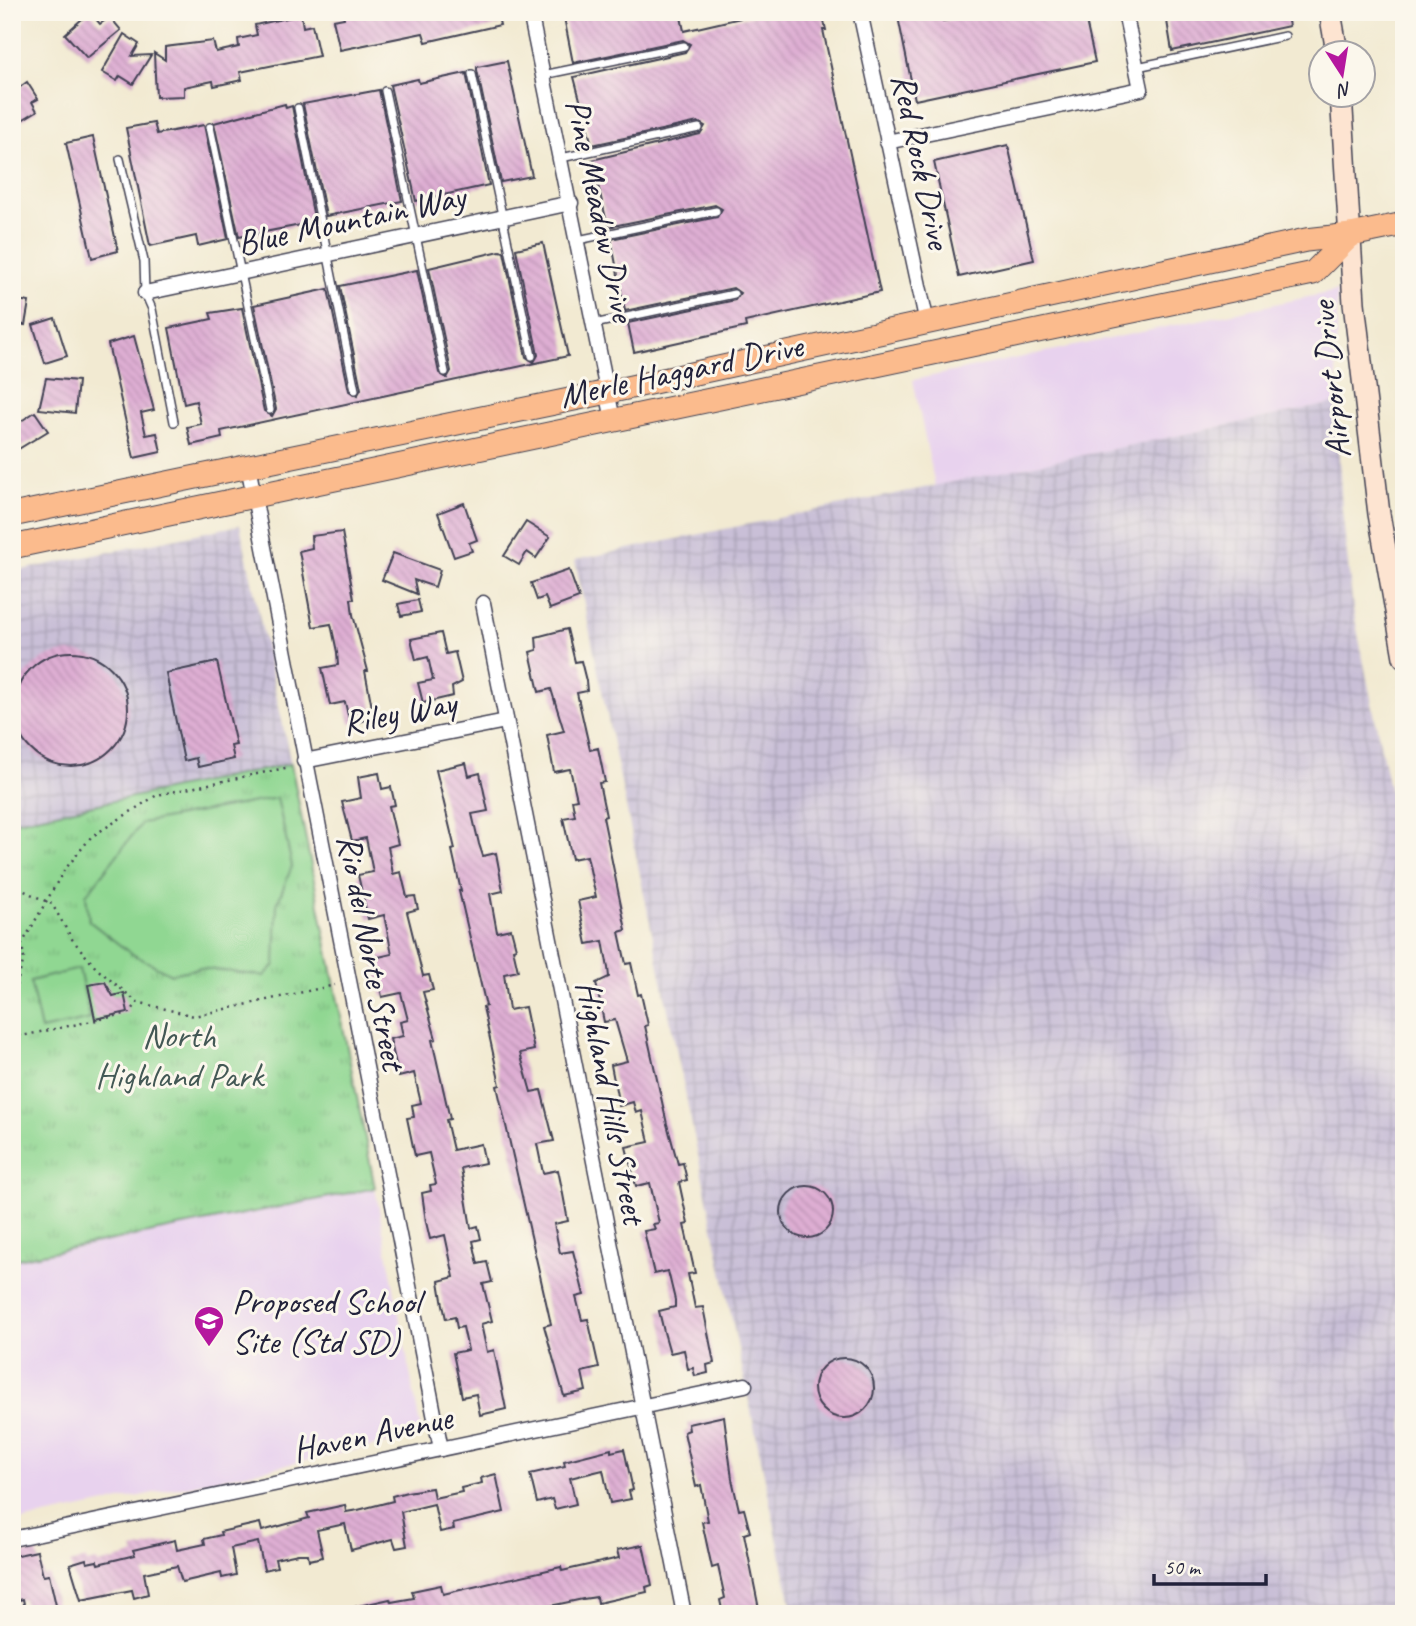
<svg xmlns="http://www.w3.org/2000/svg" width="1416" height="1626" viewBox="0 0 1416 1626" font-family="Caveat,sans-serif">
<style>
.built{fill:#e8d2ee}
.industrial{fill:url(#industrial-grid)}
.grass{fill:url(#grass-tufts);stroke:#597c66;stroke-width:2}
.pitch{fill:#90d792;stroke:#597c66;stroke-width:2}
.building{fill:url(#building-back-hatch)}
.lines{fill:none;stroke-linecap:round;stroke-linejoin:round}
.lane-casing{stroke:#414052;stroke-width:10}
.street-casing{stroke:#414052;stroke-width:17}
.secondary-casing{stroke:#414052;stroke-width:24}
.primary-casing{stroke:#414052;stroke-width:25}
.path{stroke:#414052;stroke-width:2.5;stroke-dasharray:2 5;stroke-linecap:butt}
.lane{stroke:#fff;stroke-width:7}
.street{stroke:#fff;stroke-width:14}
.secondary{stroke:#fde4d1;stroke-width:21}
.primary{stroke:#fbbb8d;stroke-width:23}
.labels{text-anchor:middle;stroke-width:6;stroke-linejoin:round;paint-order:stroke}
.street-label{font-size:35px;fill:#22223b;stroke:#fbf7ec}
.park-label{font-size:35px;fill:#435855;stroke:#fbf7ec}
.poi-label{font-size:35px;fill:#22223b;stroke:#fbf7ec;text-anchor:start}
</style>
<defs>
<pattern id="industrial-grid" width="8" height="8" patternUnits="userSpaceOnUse" patternTransform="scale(1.75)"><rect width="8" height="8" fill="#c9bfd7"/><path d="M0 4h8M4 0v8" fill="none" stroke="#aca4b9"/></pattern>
<pattern id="grass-tufts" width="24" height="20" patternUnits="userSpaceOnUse" patternTransform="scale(1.75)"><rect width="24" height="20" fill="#90d792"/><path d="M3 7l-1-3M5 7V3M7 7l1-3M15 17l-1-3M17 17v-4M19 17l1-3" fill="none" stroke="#7cb87f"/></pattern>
<pattern id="building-back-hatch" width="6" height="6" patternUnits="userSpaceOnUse" patternTransform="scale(1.75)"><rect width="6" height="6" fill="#deaed3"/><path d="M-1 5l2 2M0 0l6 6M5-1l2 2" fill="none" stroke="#be95b6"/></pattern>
</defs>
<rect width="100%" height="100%" fill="#fbf7ec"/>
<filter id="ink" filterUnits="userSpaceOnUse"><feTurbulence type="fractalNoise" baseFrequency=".0143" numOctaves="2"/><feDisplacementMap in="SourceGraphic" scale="14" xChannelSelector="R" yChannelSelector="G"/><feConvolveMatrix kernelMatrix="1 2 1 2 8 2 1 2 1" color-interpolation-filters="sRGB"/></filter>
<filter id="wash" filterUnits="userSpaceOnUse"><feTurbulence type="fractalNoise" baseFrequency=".00686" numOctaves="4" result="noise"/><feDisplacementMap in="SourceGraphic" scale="28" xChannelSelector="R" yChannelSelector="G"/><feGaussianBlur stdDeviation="1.57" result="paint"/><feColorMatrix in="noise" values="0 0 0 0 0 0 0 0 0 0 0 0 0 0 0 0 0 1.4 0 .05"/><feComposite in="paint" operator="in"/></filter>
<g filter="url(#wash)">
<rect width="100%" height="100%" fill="#f2ead2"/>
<g class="built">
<polygon points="1337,291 1336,403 935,486 913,380"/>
<polygon points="375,1188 422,1436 12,1523 12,1260"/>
</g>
<g class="industrial">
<polygon points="1336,403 1342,510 1353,609 1404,862 1404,1614 793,1614 575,560"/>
<polygon points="240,525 291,764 12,822 12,572"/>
</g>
<polygon class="grass" points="291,764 375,1188 12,1260 12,822"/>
<g class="pitch">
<polygon points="277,798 292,866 277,904 275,965 264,976 200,968 171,974 130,953 89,921 86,895 142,823"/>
<polygon points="79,969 90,1019 41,1030 30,981"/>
</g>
<g id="blocks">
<g class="building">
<polygon points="90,12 100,24 110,17 121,30 87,58 65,34"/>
<polygon points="343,12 497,12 500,25 426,42 423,33 340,50 333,20 344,18"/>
<polygon points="563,12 680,12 684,31 758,14 822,12 826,30 823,30 880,292 745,322 746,327 634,352 628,323 735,300 740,293 733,288 625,311 611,239 717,217 722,209 715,205 608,227 592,160 700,134 705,126 698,122 592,145 574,77 685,52 690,44 683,40 573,63"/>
<polygon points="897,12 942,12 943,21 987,12 1084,12 1095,62 915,100"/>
<polygon points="1213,12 1286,12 1289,26 1172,51 1167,21"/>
<polygon points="301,15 303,27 312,25 319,56 240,72 242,80 214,86 213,81 184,87 184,96 156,97 154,53 165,60 165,47 213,41 216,52 239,47 238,39 257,35 255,25"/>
<polygon points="124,34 139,44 132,56 151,55 133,84 120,76 117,81 102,72"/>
<polygon points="507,61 532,176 501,182 477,70 477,67"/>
<polygon points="466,73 489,185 416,201 390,85 418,79 419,83"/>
<polygon points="12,74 20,87 27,82 38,99 32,102 37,111 12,126"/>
<polygon points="379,90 402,201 326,216 303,104"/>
<polygon points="285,104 286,108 292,106 314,218 310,219 311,223 239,237 214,123"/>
<polygon points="154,123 157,134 204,125 228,239 198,246 196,236 150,246 126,128"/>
<polygon points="93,137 118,251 92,258 66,143"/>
<polygon points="1008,145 1034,260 959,277 934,162"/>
<polygon points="543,243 568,356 221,431 222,438 191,445 187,427 201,424 196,401 184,404 169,328 212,319 210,313 242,308 264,411 272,416 276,409 254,305 328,289 349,391 357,396 361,389 340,286 417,270 439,373 447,378 451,371 429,268 500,251 504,252 526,357 534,362 538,355 516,249"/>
<polygon points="12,299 29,302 25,325 12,323"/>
<polygon points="55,318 67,356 45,363 33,325"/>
<polygon points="134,336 154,410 141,413 146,435 157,433 161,452 134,458 108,344"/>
<polygon points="46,378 78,381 75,413 39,409"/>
<polygon points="35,412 48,431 12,453 12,427"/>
<polygon points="464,503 477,540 469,543 472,551 454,557 438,513"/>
<polygon points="526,522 550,537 536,558 527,552 519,565 504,556"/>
<polygon points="342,532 354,599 351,599 353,615 368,671 365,671 374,718 350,724 345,702 330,705 322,668 338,665 337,652 331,624 313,627 299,551 312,548 311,536"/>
<polygon points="393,553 440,570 435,587 414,580 417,594 382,580"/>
<polygon points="569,570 579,598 550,609 545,597 537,600 531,583"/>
<polygon points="418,600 421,612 401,616 398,604"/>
<polygon points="567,629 575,662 581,661 586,681 587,691 577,693 590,750 598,748 605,782 599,783 606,816 603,817 626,930 619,932 626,964 631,963 638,995 641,994 648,1025 645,1026 667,1124 678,1164 683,1163 687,1180 679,1182 688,1224 684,1225 695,1273 688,1274 695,1308 703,1307 714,1363 707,1365 708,1373 695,1376 693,1368 688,1369 684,1350 670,1353 664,1332 659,1311 675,1307 675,1300 668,1271 654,1274 644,1231 655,1229 653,1224 659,1223 650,1183 636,1186 626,1147 649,1142 642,1111 636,1113 633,1102 619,1106 611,1065 627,1061 615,1020 604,1022 596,983 609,977 608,968 603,941 587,944 578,901 596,897 587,856 572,859 563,818 575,816 572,800 577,799 570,769 554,772 547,735 564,731 551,689 539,692 530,652 537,650 536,637"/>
<polygon points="441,633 446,654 455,652 462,682 452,687 453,696 423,703 418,683 433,680 428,657 416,660 411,639"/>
<circle cx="71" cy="709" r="57"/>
<polygon points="217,662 236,745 231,746 234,759 198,767 196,758 184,761 166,673"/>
<polygon points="466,763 469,776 480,773 488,811 472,814 479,844 483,856 496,853 499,869 503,891 490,894 497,932 511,929 516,948 513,949 518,971 504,974 509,1010 525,1007 534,1050 520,1053 531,1092 541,1090 554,1141 537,1144 543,1173 558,1170 562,1189 568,1221 554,1224 560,1253 573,1251 584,1295 576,1297 582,1320 588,1319 599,1368 582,1372 586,1391 564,1396 544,1326 551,1324 497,1086 500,1085 483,1007 486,1006 459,891 461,891 452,850 455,849 436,770"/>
<polygon points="379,773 382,789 391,787 395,805 389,806 398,844 388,847 393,874 401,872 407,897 415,896 418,909 407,912 423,976 429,975 433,990 423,992 436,1039 432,1040 450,1119 446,1120 453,1150 481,1144 485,1163 461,1168 471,1228 478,1226 481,1239 473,1241 478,1264 487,1262 492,1282 483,1284 492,1321 481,1324 487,1352 494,1350 506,1409 480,1415 476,1394 462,1397 453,1353 468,1350 463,1327 457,1328 455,1317 446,1319 442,1300 439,1281 454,1277 445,1235 430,1239 426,1222 422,1193 431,1191 430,1185 436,1184 429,1153 415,1156 407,1118 414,1117 412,1105 421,1103 414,1073 399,1077 390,1039 403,1036 400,1022 408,1020 401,993 382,997 374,958 392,954 384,915 368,919 358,875 373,872 366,838 352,841 342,802 361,798 358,777"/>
<polygon points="105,982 113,996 124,993 128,1012 95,1019 88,985"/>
<circle cx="807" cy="1212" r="26"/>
<circle cx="844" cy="1388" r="30"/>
<polygon points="724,1416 732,1479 739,1510 744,1509 750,1532 744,1534 760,1614 723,1614 720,1600 725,1598 718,1566 712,1568 702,1522 708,1521 701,1485 696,1487 684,1432 689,1430 688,1424"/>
<polygon points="611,1449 611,1452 624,1449 633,1490 629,1491 631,1499 610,1503 603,1470 570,1478 576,1504 555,1509 552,1499 537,1503 530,1474 565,1466 564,1461"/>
<polygon points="496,1474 504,1512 453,1524 454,1529 440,1532 434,1504 401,1512 407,1546 396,1548 393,1539 351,1550 345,1524 317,1530 323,1557 309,1560 308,1554 298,1554 275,1559 277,1567 264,1570 258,1542 231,1548 236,1575 222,1578 221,1573 182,1582 177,1566 144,1573 148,1594 134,1598 132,1590 81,1600 70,1564 86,1559 87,1563 97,1561 98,1564 135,1555 133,1550 175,1540 177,1550 205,1544 204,1539 221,1535 220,1532 260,1523 262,1531 309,1518 307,1513 345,1505 346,1512 358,1510 393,1501 392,1496 407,1492 432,1488 434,1498 462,1492 461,1488 482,1483 481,1478"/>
<polygon points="643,1545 652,1585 646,1587 647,1592 598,1603 597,1597 583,1599 550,1606 552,1611 540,1614 514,1614 513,1609 490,1614 346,1614 345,1609 390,1599 391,1602 414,1598 412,1591 441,1585 443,1594 561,1567 562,1571 619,1558 617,1550"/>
<polygon points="37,1551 43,1576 49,1575 58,1614 26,1614 23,1599 12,1602 13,1556"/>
</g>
</g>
</g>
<g filter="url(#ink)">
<use href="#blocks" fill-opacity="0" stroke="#414052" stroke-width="2"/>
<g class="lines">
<g class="lane-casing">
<g id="lane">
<polyline points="1137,67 1285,36"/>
<polyline points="472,74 532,356"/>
<polyline points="543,75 684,46"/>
<polyline points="385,91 445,372"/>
<polyline points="298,108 355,390"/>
<polyline points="210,127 270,410"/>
<polyline points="561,158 699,128"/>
<polyline points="120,159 144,261 145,293 152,309 174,422"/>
<polyline points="578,240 716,211"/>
<polyline points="594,324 734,294"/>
</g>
</g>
<g class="street-casing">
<g id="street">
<polyline points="530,12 613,420"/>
<polyline points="860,12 927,323"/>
<polyline points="887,142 1141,89 1125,12"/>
<polyline points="145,293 571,203"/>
<polyline points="248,466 441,1449"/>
<polyline points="483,603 684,1614"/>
<polyline points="304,761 506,721"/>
<polyline points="12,1539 745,1385"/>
</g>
</g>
<g class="secondary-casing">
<g id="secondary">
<polyline points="1330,12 1337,52"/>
<polyline points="1341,94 1354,303 1379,514 1404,657"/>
</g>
</g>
<g class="primary-casing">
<g id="primary">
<polyline points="12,515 608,392 1306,240 1351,235 1404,224"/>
<polyline points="12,547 1313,273 1351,235"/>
</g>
</g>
<g class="path">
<polyline points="12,885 52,904 72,939 96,968 137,1002 194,1016 335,985"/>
<polyline points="12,939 22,944"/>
<polyline points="12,999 24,959 22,944 63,872 91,837 157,795 290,767"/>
<polyline points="12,1038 130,1013 137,1003"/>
</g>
<use href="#lane" class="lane"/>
<use href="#street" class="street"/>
<use href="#secondary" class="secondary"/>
<use href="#primary" class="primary"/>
</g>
</g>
<defs>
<g id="school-pin" transform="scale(1.575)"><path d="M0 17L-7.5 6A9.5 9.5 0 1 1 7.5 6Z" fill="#b5179e" stroke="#fbf7ec"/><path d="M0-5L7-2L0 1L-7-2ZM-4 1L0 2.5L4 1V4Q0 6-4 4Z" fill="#fff"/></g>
</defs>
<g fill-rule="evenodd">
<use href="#school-pin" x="209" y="1321"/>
</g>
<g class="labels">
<g class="street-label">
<text transform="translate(922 161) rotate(78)" y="12">Red Rock Drive</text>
<text transform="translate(601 210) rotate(78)" y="12">Pine Meadow Drive</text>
<text transform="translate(351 219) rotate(-12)" y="12">Blue Mountain Way</text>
<text transform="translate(681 370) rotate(-12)" y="12">Merle Haggard Drive</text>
<text transform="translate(1330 380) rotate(-96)" y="12">Airport Drive</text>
<text transform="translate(399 712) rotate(-11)" y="12">Riley Way</text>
<text transform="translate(372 952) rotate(79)" y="12">Rio del Norte Street</text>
<text transform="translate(612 1102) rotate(79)" y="12">Highland Hills Street</text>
<text transform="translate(372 1433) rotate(-12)" y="12">Haven Avenue</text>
</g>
<g class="park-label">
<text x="179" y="1047">North<tspan x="179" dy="40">Highland Park</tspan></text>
</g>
<g class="poi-label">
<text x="232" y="1313">Proposed School<tspan x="232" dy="40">Site (Std SD)</tspan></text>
</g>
</g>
<rect width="1416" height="1626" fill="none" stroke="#fbf7ec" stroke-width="42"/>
<g transform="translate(1342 74) rotate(168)"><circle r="33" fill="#fbf7ec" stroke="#a4a2a5" stroke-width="2"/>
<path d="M0-5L12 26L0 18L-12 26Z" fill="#b5179e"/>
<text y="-10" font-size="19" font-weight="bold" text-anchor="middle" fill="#22223b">N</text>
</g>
<path d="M1154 1574v10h112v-10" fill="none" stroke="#22223b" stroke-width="3.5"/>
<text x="1164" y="1574" font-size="21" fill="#22223b" stroke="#fbf7ec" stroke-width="5" paint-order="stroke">50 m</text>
</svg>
